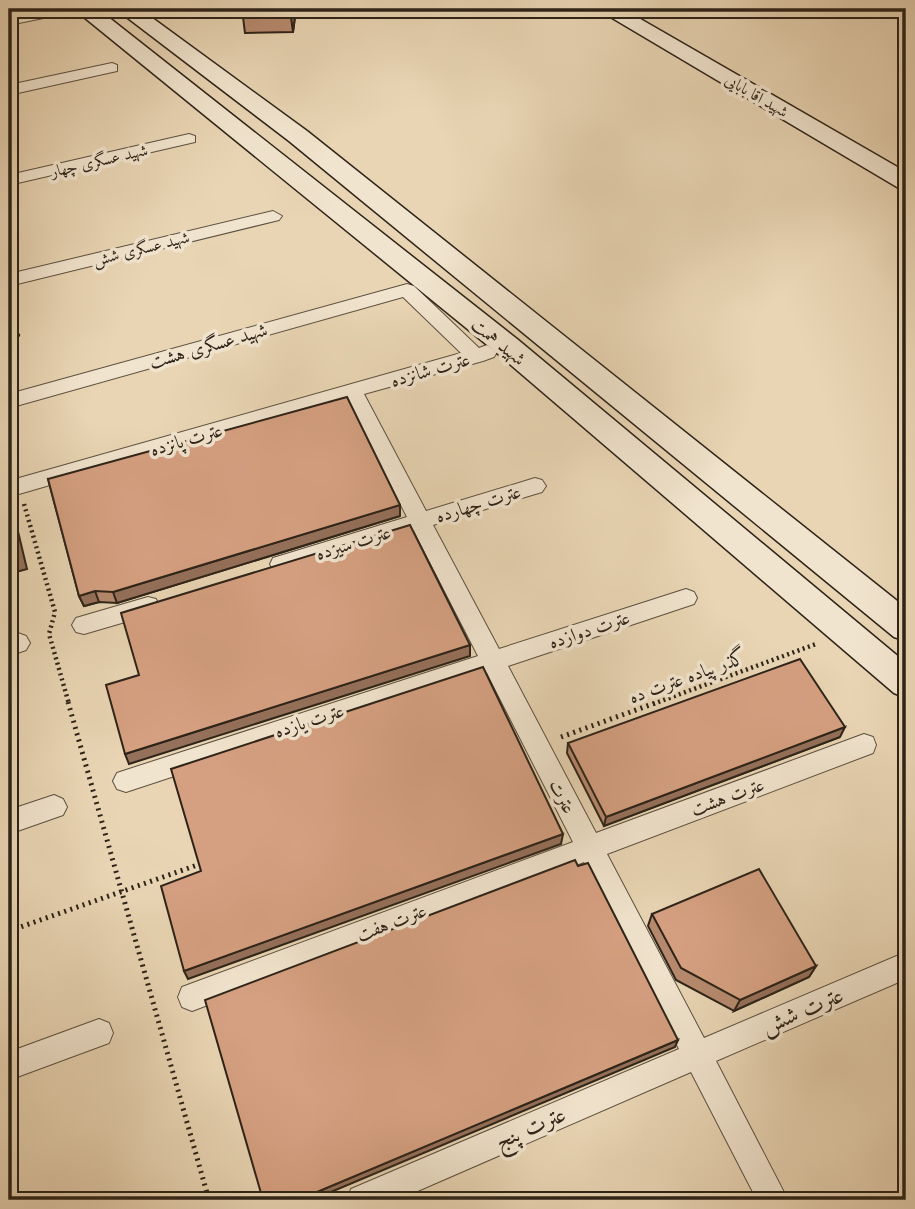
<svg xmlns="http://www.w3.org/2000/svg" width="915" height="1209" viewBox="0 0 915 1209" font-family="'Libre Caslon Text',Amiri,serif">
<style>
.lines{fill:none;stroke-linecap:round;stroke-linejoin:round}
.street-casing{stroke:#5c503f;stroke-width:2}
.secondary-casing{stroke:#2d2318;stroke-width:3}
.path-far2{stroke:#2d2318;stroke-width:3.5;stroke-dasharray:1 2.5;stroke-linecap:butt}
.path-far1{stroke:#2d2318;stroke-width:4.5;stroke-dasharray:2 3.5;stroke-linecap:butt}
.path{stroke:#2d2318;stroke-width:5;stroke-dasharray:2 4.5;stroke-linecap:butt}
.street{fill:#f1e4ce;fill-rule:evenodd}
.secondary{fill:#f1e4ce;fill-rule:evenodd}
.wall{fill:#b78a6f;stroke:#2d2318;stroke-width:2}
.shaded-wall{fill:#95705a;stroke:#2d2318;stroke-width:2}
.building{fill:#d5a081;stroke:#2d2318;stroke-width:2}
.labels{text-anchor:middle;stroke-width:7;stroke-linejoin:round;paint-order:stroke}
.far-street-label{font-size:16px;fill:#2d2318;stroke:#f1e4ce}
.street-label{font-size:19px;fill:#2d2318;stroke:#f1e4ce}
.near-street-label{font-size:23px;fill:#2d2318;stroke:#f1e4ce}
</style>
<rect width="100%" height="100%" fill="#e9d5b4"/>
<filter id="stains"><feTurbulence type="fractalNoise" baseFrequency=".00286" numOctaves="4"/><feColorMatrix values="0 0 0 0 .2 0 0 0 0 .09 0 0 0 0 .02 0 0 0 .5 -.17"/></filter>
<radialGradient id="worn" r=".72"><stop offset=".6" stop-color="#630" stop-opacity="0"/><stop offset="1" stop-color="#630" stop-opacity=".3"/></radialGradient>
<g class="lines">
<g class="street-casing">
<g id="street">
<polygon points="47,9 75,9 68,13 9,25 9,17"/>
<polygon points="112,63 117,65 117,71 9,95 9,85"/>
<polygon points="189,134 195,136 195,142 9,185 9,175"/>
<polygon points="273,211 282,216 279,220 9,286 9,274"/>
<polygon points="407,284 414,286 479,348 487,345 497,352 494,357 483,361 364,394 426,511 535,478 542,480 546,486 542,492 433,525 499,649 686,589 694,592 697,598 694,604 508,666 596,833 864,734 873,737 876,745 873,753 607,854 704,1038 906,952 906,979 716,1061 788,1200 757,1200 691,1072 397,1200 347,1200 351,1189 679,1049 584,862 192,1011 182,1007 178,997 182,987 573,842 487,673 126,792 117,789 113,781 117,773 126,770 478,656 414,531 281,573 273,570 270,564 273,558 407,517 347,399 19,494 12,492 9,485 12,480 19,478 461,353 403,297 9,408 9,394"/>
<polygon points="148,597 156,599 159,606 156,613 84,634 76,632 72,625 76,618"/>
<polygon points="18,633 26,636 30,643 26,650 9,656 9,636"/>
<polygon points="54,795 63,799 67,807 63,815 9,834 9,810"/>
<polygon points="99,1019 109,1023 113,1033 109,1043 9,1080 9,1052"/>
</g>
</g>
<g class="secondary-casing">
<g id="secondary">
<polygon points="74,9 98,9 517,339 906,663 906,698 894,693 497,353"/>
<polygon points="116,9 140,9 307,131 906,608 906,641 894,637 289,141"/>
<polygon points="597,9 623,9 906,172 906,190 897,187"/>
</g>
</g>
<polyline class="path-far2" points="9,302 11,309"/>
<g class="path-far1">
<polyline points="9,343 18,335 10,307"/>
<polyline points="9,449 13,465"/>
<polyline points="24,504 55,612 49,634 69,704"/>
<polyline points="653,704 816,644"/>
</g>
<g class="path">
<polyline points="68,702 209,1200"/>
<polyline points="561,737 658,702"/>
<polyline points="9,931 203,863"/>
</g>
<use href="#street" class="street"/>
<use href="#secondary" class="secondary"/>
</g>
<g class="wall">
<polygon points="242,9 296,9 293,32 245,33"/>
<polygon points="48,479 400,516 117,603 99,602 84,606 79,596"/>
<polygon points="840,737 604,826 567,753 568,743"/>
<polygon points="652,914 816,966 809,977 734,1011 676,980 648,926"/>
</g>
<g class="shaded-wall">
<polygon points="290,9 296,9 293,32 290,10"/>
<polygon points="9,494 27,569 9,574"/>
<polygon points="400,505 400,516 117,603 113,592"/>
<polygon points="95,591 99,602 84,606 79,596"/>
<polygon points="470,645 470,656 129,764 125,754"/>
<polygon points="845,727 840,737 604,826 606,817"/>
<polygon points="563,834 561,844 188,979 184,971"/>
<polygon points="816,966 809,977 734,1011 740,1000"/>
<polygon points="678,1040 675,1047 312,1200 298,1200"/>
</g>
<g class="building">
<polygon points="242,9 290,9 290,10 242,11"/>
<polygon points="347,397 400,505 113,592 95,591 79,596 48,479"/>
<polygon points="9,518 15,541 9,543"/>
<polygon points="410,525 470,645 125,754 106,685 139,675 121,613"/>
<polygon points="800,659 845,727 606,817 568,743"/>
<polygon points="483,667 563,834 184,971 161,886 201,871 171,769"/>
<polygon points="575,860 578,866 588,863 678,1040 298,1200 263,1200 205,1000"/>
<polygon points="759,869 816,966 740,1000 681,968 652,914"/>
</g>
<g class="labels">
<g class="far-street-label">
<text transform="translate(757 95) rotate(30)" y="6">شهید آقا بابایی</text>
<text transform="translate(99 160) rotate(-13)" y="6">شهید عسگری چهار</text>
<text transform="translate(141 248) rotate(-14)" y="6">شهید عسگری شش</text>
</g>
<g class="street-label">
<text transform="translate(499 341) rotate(39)" y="7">شهید همت</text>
<text transform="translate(208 345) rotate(-16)" y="7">شهید عسگری هشت</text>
<text transform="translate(430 369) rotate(-16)" y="7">عترت شانزده</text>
<text transform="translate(186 439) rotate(-16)" y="7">عترت پانزده</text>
<text transform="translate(478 503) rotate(-17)" y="7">عترت چهارده</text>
<text transform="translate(353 542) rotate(-17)" y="7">عترت سیزده</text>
<text transform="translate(589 629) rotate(-18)" y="7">عترت دوازده</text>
<text transform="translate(687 676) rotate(-20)" y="7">گذر پیاده عترت ده</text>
<text transform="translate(309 720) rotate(-18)" y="7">عترت یازده</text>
<text transform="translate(563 796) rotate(62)" y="7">عترت</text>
<text transform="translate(727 796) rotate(-20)" y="7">عترت هشت</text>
<text transform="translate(391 922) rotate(-21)" y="7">عترت هفت</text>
</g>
<g class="near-street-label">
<text transform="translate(802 1010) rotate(-23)" y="8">عترت شش</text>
<text transform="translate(530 1127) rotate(-23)" y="8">عترت پنج</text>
</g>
</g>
<rect width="915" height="1209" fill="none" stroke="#e9d5b4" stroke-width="35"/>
<rect x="10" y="10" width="894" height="1188" fill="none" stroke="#2d2318" stroke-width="3.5"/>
<rect x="18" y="18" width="880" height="1174" fill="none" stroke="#2d2318" stroke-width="2"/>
<rect width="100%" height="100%" filter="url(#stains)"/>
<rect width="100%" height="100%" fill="url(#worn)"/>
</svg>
